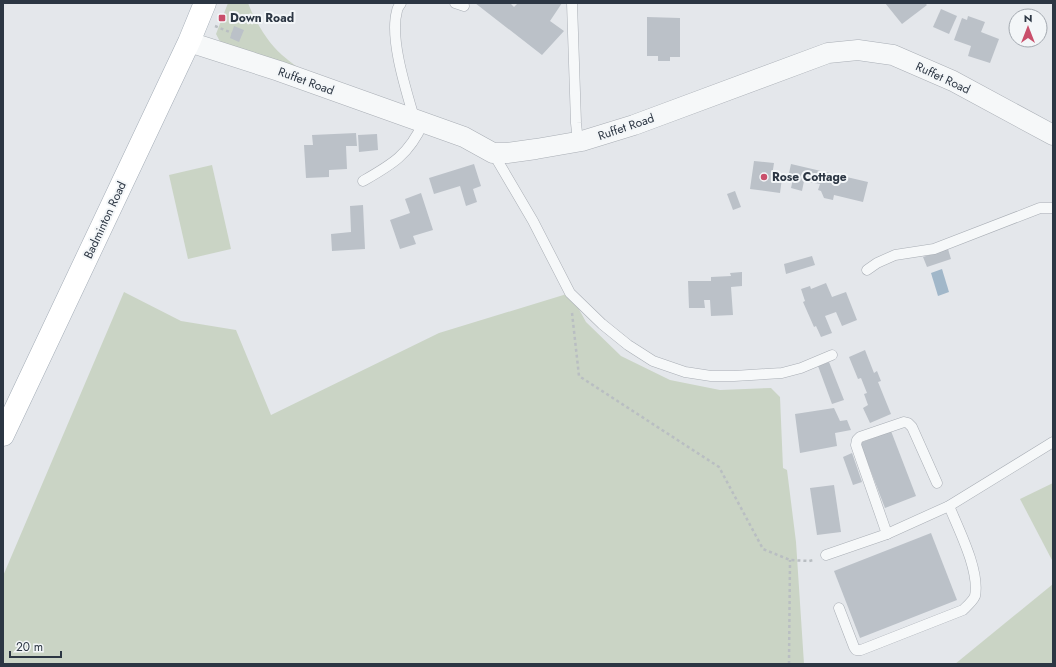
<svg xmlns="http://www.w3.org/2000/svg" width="1056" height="667" viewBox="0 0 1056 667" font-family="Jost,sans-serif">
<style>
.green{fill:#cad4c5}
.water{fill:#a1b7c9}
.building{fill:#bbc1c8}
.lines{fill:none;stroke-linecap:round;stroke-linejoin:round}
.service-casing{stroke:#a9aeb5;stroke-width:11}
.minor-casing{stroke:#a9aeb5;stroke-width:21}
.primary-casing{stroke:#a3acb6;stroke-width:23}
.path{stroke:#b9bec2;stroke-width:2.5;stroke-dasharray:3 3;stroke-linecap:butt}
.service{stroke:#f6f8f9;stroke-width:10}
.minor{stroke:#f6f8f9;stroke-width:20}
.primary{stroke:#fff;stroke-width:22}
.poi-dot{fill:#c94f6b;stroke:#f3f6f8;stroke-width:1.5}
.labels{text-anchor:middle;stroke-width:4;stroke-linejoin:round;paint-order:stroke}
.poi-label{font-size:12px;font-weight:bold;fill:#2c3643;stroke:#f3f6f8;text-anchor:start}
.street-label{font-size:12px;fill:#2c3643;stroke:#f3f6f8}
</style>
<rect width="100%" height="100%" fill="#e4e7eb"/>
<g class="green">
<path d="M228,3H248C255,21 267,42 282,55C290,62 300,69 309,76L224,49L216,34Z"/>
<polygon points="212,165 231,249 188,259 169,175"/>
<polygon points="124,292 181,321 236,330 271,415 439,333 570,293 586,322 621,356 670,380 720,390 771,388 780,397 783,468 787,470 796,542 804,664 3,664 3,576"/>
<polygon points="1053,483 1053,562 1020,499"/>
<polygon points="1053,584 1053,664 955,664"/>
</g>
<polygon class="water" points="942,269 949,292 938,296 931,273"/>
<g class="building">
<polygon points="475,3 510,3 514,7 518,3 562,3 550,21 564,31 542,55"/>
<polygon points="885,3 925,3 927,5 902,24"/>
<polygon points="941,9 957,16 949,34 933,27"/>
<polygon points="968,16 985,22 981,32 999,39 990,63 968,56 971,46 954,40 962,18 967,20"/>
<polygon points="647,17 680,18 680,57 670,57 670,61 658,61 658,56 647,56"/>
<polygon points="234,26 244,30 239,42 230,38"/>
<polygon points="356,133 357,146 346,146 347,169 329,170 329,177 306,178 304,145 313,145 312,135"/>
<polygon points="377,134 378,150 359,152 358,135"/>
<polygon points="754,161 774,163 772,176 782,178 780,193 750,189"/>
<polygon points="474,164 481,186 473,189 477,202 466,206 460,186 434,194 429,178"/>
<polygon points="791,164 868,182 863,202 834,195 833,200 824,198 821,191 818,190 820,184 804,181 802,191 791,188 793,179 788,178"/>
<polygon points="735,191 741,207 733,210 727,194"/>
<polygon points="421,193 433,230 413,236 416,244 400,249 390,220 410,213 405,199"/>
<polygon points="363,205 365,249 332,251 331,234 351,232 350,206"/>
<polygon points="948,249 951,259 927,267 923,257"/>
<polygon points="812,256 815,265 786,274 784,264"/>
<polygon points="742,272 742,286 731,287 733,315 711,316 710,300 704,300 705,308 689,308 688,281 711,281 711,277 731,276 730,273"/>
<polygon points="826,283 832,297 846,292 857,320 842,326 836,312 825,316 832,333 821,337 816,326 814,327 803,302 805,301 801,289 810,286 811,289"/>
<polygon points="865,350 874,373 877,371 881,381 878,382 891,414 870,423 863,408 868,405 864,394 867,393 861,378 858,379 849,357"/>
<polygon points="829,362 844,400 832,404 818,366"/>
<polygon points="834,408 840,421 847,420 851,430 835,433 837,446 800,453 795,414"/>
<polygon points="891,431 916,496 885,508 860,443"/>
<polygon points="852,453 862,482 853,485 843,457"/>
<polygon points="834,485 841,532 817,535 810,488"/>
<polygon points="931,533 957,600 860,638 834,571"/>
</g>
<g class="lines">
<g class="service-casing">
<g id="service">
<path d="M401,3C400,5 397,8 397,11C389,39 407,93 415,121"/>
<polyline points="455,3 464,6"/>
<polyline points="572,3 576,123 578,142"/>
<polyline points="493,153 533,221 570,293 602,324 628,345 653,361 685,372 711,376 734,376 782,373 801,368 832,355"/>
<path d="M363,181C391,165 409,155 423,123"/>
<polyline points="867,270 877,263 895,255 934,249 1040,208 1053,208"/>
<polyline points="887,534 856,445 857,440 860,437 904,422 908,423 912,427 937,483"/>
<polyline points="826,555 887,534 949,506 1053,442"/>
<path d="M839,608L854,647L856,650H861L963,610C966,607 973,601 975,596C980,571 959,530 949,506"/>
</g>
</g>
<g class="minor-casing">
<polyline id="minor" points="189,42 279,71 464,137 493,153 507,153 536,149 582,141 634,125 828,53 858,50 893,55 953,81 1053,135"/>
</g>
<g class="primary-casing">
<polyline id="primary" points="3,435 189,42 205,3"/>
</g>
<g class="path">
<polyline points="215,26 232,33"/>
<polyline points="572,313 579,376 719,467 763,549 790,560 809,561 814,560"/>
<polyline points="789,664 790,560"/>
</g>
<use href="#service" class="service"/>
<use href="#minor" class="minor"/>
<use href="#primary" class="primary"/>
</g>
<g class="poi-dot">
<rect x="218" y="14" width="8" height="8" rx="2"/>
<circle cx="764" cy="177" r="4"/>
</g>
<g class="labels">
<g class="poi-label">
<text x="230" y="22">Down Road</text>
<text x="772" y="181">Rose Cottage</text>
</g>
<g class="street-label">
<text transform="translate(943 78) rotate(25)" y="4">Ruffet Road</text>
<text transform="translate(306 81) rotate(20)" y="4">Ruffet Road</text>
<text transform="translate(626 127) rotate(-19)" y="4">Ruffet Road</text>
<text transform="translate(105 220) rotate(-65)" y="4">Badminton Road</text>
</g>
</g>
<rect width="1056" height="667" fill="none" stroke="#2c3643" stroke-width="8"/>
<g transform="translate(1028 28)"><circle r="19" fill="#f3f6f8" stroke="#a3a9b0"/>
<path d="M0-3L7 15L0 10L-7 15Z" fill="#c94f6b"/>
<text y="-6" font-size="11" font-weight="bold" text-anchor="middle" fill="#2c3643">N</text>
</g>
<path d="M10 651v6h51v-6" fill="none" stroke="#2c3643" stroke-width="2"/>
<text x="16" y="651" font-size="12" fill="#2c3643" stroke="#f3f6f8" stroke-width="3" paint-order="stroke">20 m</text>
</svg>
